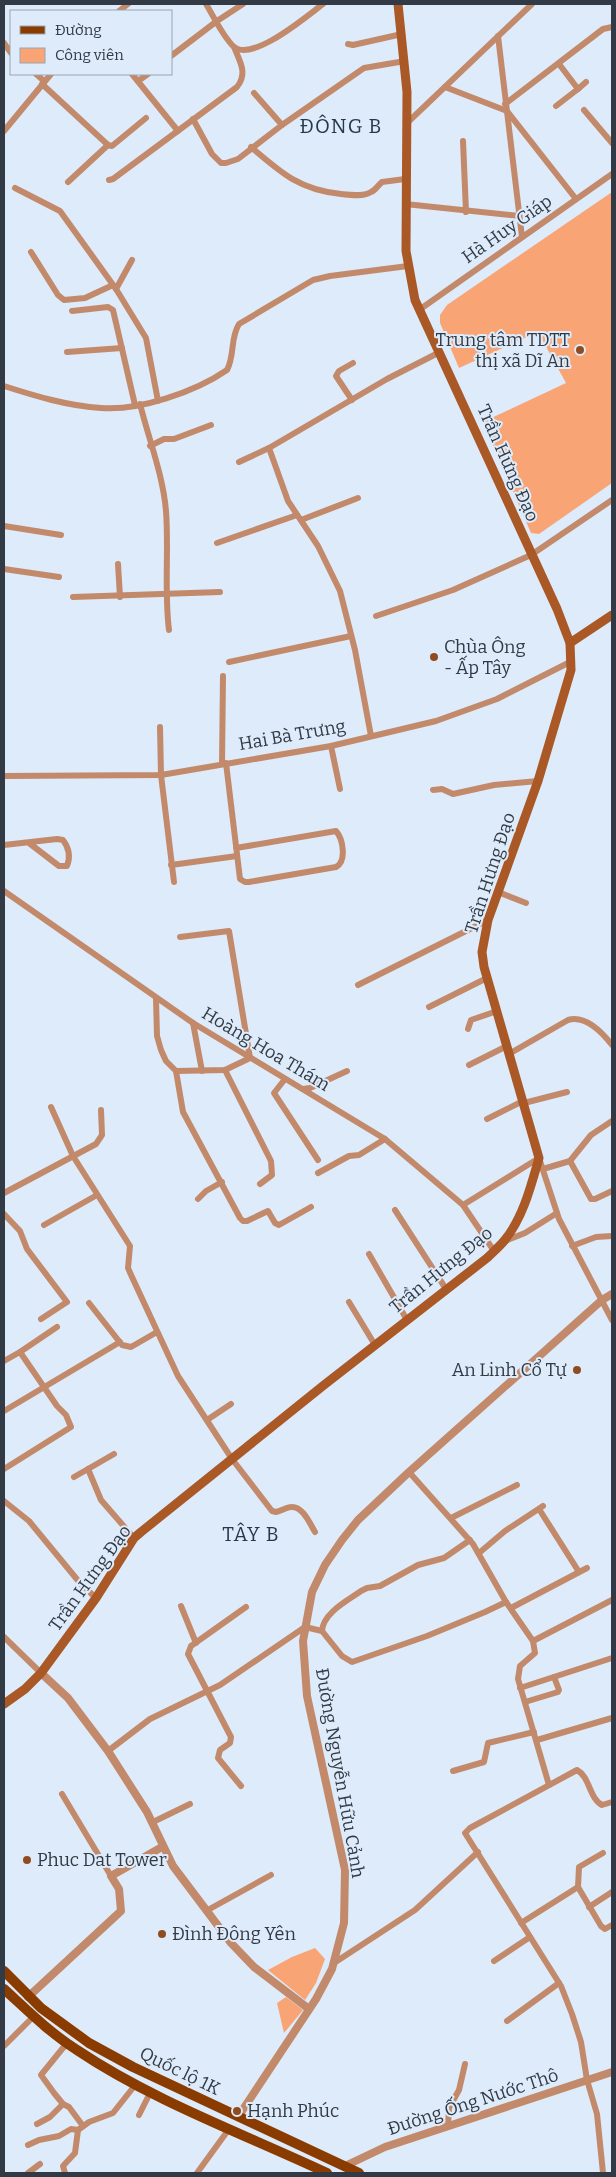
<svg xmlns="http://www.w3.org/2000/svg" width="616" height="2177" viewBox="0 0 616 2177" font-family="Bitter,serif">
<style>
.green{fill:#f8a475}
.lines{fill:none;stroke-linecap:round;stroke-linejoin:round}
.minor{stroke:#c28a6b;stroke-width:6}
.tertiary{stroke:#c28a6b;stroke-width:8}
.secondary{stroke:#a95826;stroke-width:9}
.primary{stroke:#8a3c00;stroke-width:10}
.poi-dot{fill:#904c21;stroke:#deebfa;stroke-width:2}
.labels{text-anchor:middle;stroke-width:4;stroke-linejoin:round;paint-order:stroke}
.street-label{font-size:18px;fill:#323b45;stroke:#deebfa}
.poi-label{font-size:18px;fill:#323b45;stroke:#deebfa;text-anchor:start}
.quarter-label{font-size:20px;letter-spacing:1px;fill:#26394c;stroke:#deebfa}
</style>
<rect width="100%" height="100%" fill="#deebfa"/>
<g class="green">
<polygon points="612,192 612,483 539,534 531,533 483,422 566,383 538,332 459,368 440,323 440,315 447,305"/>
<polygon points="315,1948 325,1959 316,1983 305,2000 268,1970 292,1957"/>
<polygon points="286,1997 303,2010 284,2033 277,2003"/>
</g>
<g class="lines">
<g class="minor">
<path d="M206,4C214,17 222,35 233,46C251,64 308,15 323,4"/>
<polyline points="119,11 128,4"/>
<polyline points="498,36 522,237"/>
<polyline points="4,43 11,53"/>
<polyline points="348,44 353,45 402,34"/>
<polyline points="171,56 217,21 243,4"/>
<polyline points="36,74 44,81"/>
<polyline points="132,74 178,131"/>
<polyline points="138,81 148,74"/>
<polyline points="42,84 108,145 112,146 146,118"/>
<polyline points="445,87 507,111 576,199"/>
<polyline points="578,89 586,82"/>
<polyline points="254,93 282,125"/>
<polyline points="505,104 603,29 612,27"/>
<polyline points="556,106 578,89 559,64"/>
<polyline points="584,110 612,143"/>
<polyline points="193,119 212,154 221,163 226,163 238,159 282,125 364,68 405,61"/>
<polyline points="406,124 532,4"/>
<polyline points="4,131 51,74"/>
<polyline points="463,141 466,212"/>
<path d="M251,147C281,173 300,190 341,194C350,195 363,197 371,192C376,190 378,185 382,182L405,179"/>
<path d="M109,180L113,179L237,87C248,73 240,62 234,47"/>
<polyline points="68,182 108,145"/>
<polyline points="15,188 60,211 116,289 146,338 158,401"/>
<polyline points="405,204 519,216"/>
<polyline points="31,252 58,295 64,300 85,298 113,285"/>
<polyline points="116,289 132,260"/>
<polyline points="419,310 612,174"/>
<polyline points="72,311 108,307 113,310 135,405"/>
<polyline points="67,352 122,348"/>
<path d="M4,386C35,396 68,406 101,408C139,411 195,392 227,370C235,355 230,338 239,324L313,280L330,276L408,266"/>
<polyline points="352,400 336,376 339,371 353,363"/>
<path d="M140,404C149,440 163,475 166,511C169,551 164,591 169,630"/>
<polyline points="150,446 164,439 174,439 211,425"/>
<polyline points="239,462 269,448"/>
<polyline points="301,520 358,498"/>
<polyline points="4,526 61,535"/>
<polyline points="217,543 297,515"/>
<polyline points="118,564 120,597"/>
<polyline points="4,569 59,577"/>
<polyline points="73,597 220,592"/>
<polyline points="376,616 453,590 531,555 612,500"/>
<polyline points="229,662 351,636"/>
<polyline points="160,727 161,775 174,882"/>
<polyline points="371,736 355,650 340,591 318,546 288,501 269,448 387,379 440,352"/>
<polyline points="331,746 340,789"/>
<path d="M226,763L240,879L245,882H249L336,867C347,861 343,839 336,831L236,848"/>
<polyline points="222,764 223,676"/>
<polyline points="4,776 161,775 331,746 436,721 497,699 572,661"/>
<polyline points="433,790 442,789 453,794 494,785 538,781"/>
<path d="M4,845L57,839L63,840C69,848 71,856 67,866H59L29,843"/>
<polyline points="171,865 237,856"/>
<polyline points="4,891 193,1023 385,1139 463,1205 494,1251"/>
<polyline points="498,892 526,903"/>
<polyline points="358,985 488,920"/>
<polyline points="156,999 157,1036 161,1050 166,1061 176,1071 183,1112 240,1218 243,1221 247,1221 268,1211 275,1223 279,1225 311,1207"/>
<polyline points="429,1007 487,978"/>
<polyline points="193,1023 202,1071"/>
<polyline points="468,1029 471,1020 497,1011"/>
<path d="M509,1054L568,1020C585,1015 601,1031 612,1045"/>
<polyline points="469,1065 507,1046"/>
<polyline points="225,1070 271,1161 272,1175 260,1184"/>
<polyline points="176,1071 225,1070 250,1058 229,931 180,937"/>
<polyline points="285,1079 274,1093 318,1160"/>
<polyline points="303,1089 310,1088 347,1071"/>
<polyline points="524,1103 567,1092"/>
<path d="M51,1107L73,1156L130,1246L128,1268L132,1277L178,1376L232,1459L272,1511L276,1512C281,1511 287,1507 291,1507C303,1506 310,1524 315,1532"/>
<polyline points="487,1119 523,1101"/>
<polyline points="570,1161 591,1199 595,1199 612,1191"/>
<polyline points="543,1169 570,1161 591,1135 612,1121"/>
<polyline points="318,1173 349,1156 359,1155 385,1139"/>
<polyline points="4,1193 96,1144 102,1135 101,1110"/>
<polyline points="198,1199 206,1191 222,1182"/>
<polyline points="463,1205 539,1158 559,1219 612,1320"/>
<polyline points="395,1210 446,1289"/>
<polyline points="4,1214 20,1231 27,1249 67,1302 41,1319"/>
<polyline points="44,1225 97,1195"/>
<polyline points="505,1241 525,1233 557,1213"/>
<polyline points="572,1246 596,1237 612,1236"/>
<polyline points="369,1254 407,1320"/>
<polyline points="349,1302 375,1345"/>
<polyline points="89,1303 122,1345 131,1347 157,1332"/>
<polyline points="20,1352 57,1327"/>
<polyline points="4,1361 20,1352 57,1406 66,1415 71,1427 4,1469"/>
<polyline points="4,1411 120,1342"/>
<polyline points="207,1420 231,1404"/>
<polyline points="114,1454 88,1469 101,1500 134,1538"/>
<polyline points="409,1472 473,1544 506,1602 533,1641 535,1653 520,1666 518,1679 549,1785"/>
<polyline points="74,1477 88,1469"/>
<polyline points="4,1501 29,1521 80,1583 96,1598"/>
<polyline points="539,1509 579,1572"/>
<polyline points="451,1518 517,1485"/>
<polyline points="479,1553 505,1531 543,1506"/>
<polyline points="181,1606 196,1643"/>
<polyline points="511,1608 587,1568"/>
<path d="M322,1631C323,1613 347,1601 361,1591L367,1588L380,1586L418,1565L444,1558L470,1540"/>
<polyline points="4,1637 41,1673"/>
<polyline points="533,1641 612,1600"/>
<polyline points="520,1688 612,1658"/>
<polyline points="525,1702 558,1692 559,1690 554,1677"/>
<polyline points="537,1740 612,1718"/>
<polyline points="108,1751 150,1719 220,1685 305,1627 322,1631 342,1656 352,1662 427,1636 485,1612 506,1602"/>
<polyline points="453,1771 484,1762 488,1743 534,1732"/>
<polyline points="241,1786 218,1758 220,1750 230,1743 231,1737 188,1654 191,1646 246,1607"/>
<polyline points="62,1794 111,1876"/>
<polyline points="153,1822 190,1804"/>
<polyline points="603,1853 579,1867 578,1887 601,1926 605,1929 612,1925"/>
<polyline points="589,1907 612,1892"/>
<polyline points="206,1911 271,1875"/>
<polyline points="521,1923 578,1887"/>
<polyline points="494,1961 530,1937"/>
<polyline points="334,1963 415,1910 478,1852"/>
<polyline points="507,2021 559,1983"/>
<polyline points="67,2043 41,2075 54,2093 63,2104 69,2107 83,2126"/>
<polyline points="4,2046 34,2016"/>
<polyline points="139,2115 151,2091"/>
<polyline points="37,2124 50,2117 63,2104"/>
<polyline points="448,2126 449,2108 459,2090 465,2064"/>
<polyline points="28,2145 39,2140 59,2136 71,2129 78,2130"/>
<polyline points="28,2173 40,2164"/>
<polyline points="65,2173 63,2166 75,2153 78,2130 89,2122 113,2113 136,2084"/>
<polyline points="197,2173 229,2129"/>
<path d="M603,2173L597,2114L587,2080L581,2042L572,2014L561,1986L465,1833L470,1828L577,1770C590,1777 589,1798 602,1805L612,1802"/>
</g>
<g class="tertiary">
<polyline points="41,1673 68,1698 108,1751 147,1812 173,1866 231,1943 254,1967 309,2009"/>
<polyline points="28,1997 121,1911 119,1889 111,1876 162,1847"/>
<polyline points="238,2117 316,1999 332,1969 344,1923 345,1870 307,1696 303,1641 312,1592 325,1565 342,1540 358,1520 409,1472 602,1300 612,1294"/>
<polyline points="345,2166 385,2147 612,2072"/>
</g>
<g class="secondary">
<polyline points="570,643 612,615"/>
<path d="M4,1704L25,1689L41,1673L96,1598L134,1538L141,1532L324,1385L487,1258C493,1252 499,1247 504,1241C523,1218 531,1186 539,1158L484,967L482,952L488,920L538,781L571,670L570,643L557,609L415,300L406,251L407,92L398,4"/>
</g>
<g class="primary">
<polyline points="4,1971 41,2008 89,2043 133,2067 359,2173"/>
<path d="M4,1989C27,2010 50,2033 77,2050C153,2101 244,2134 327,2173"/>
</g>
</g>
<g class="poi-dot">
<circle cx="580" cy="350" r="5"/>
<circle cx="434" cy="657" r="5"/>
<circle cx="577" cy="1370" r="5"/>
<circle cx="27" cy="1860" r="5"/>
<circle cx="162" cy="1934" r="5"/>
<circle cx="237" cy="2111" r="5"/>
</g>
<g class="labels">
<g class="street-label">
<text transform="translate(507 229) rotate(-35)" y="6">Hà Huy Giáp</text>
<text transform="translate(508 463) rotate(66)" y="6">Trần Hưng Đạo</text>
<text transform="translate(292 735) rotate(-10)" y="6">Hai Bà Trưng</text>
<text transform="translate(490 873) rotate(-72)" y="6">Trần Hưng Đạo</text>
<text transform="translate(266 1049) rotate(31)" y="6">Hoàng Hoa Thám</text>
<text transform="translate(441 1270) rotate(-39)" y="6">Trần Hưng Đạo</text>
<text transform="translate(90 1578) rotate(-54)" y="6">Trần Hưng Đạo</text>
<text transform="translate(340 1773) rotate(80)" y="6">Đường Nguyễn Hữu Cảnh</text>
<text transform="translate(180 2071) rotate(26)" y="6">Quốc lộ 1K</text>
<text transform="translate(473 2102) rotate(-18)" y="6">Đường Ống Nước Thô</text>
</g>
<g class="poi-label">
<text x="570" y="346" text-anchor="end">Trung tâm TDTT<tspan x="570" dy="21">thị xã Dĩ An</tspan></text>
<text x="444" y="653">Chùa Ông<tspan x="444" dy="21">- Ấp Tây</tspan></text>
<text x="567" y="1376" text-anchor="end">An Linh Cổ Tự</text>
<text x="37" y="1866">Phuc Dat Tower</text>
<text x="172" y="1940">Đình Đông Yên</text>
<text x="247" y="2117">Hạnh Phúc</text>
</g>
<g class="quarter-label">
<text x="341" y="133">ĐÔNG B</text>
<text x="251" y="1541">TÂY B</text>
</g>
</g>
<rect width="616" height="2177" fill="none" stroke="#323b45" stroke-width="10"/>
<rect x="10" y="10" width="162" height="65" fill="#deebfa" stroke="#99a5b2"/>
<rect x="20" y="26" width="25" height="8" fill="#8a3c00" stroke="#99a5b2"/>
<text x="55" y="35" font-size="15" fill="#323b45">Đường</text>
<rect x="20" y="48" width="25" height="15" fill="#f8a475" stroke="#99a5b2"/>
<text x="55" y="60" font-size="15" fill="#323b45">Công viên</text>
</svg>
